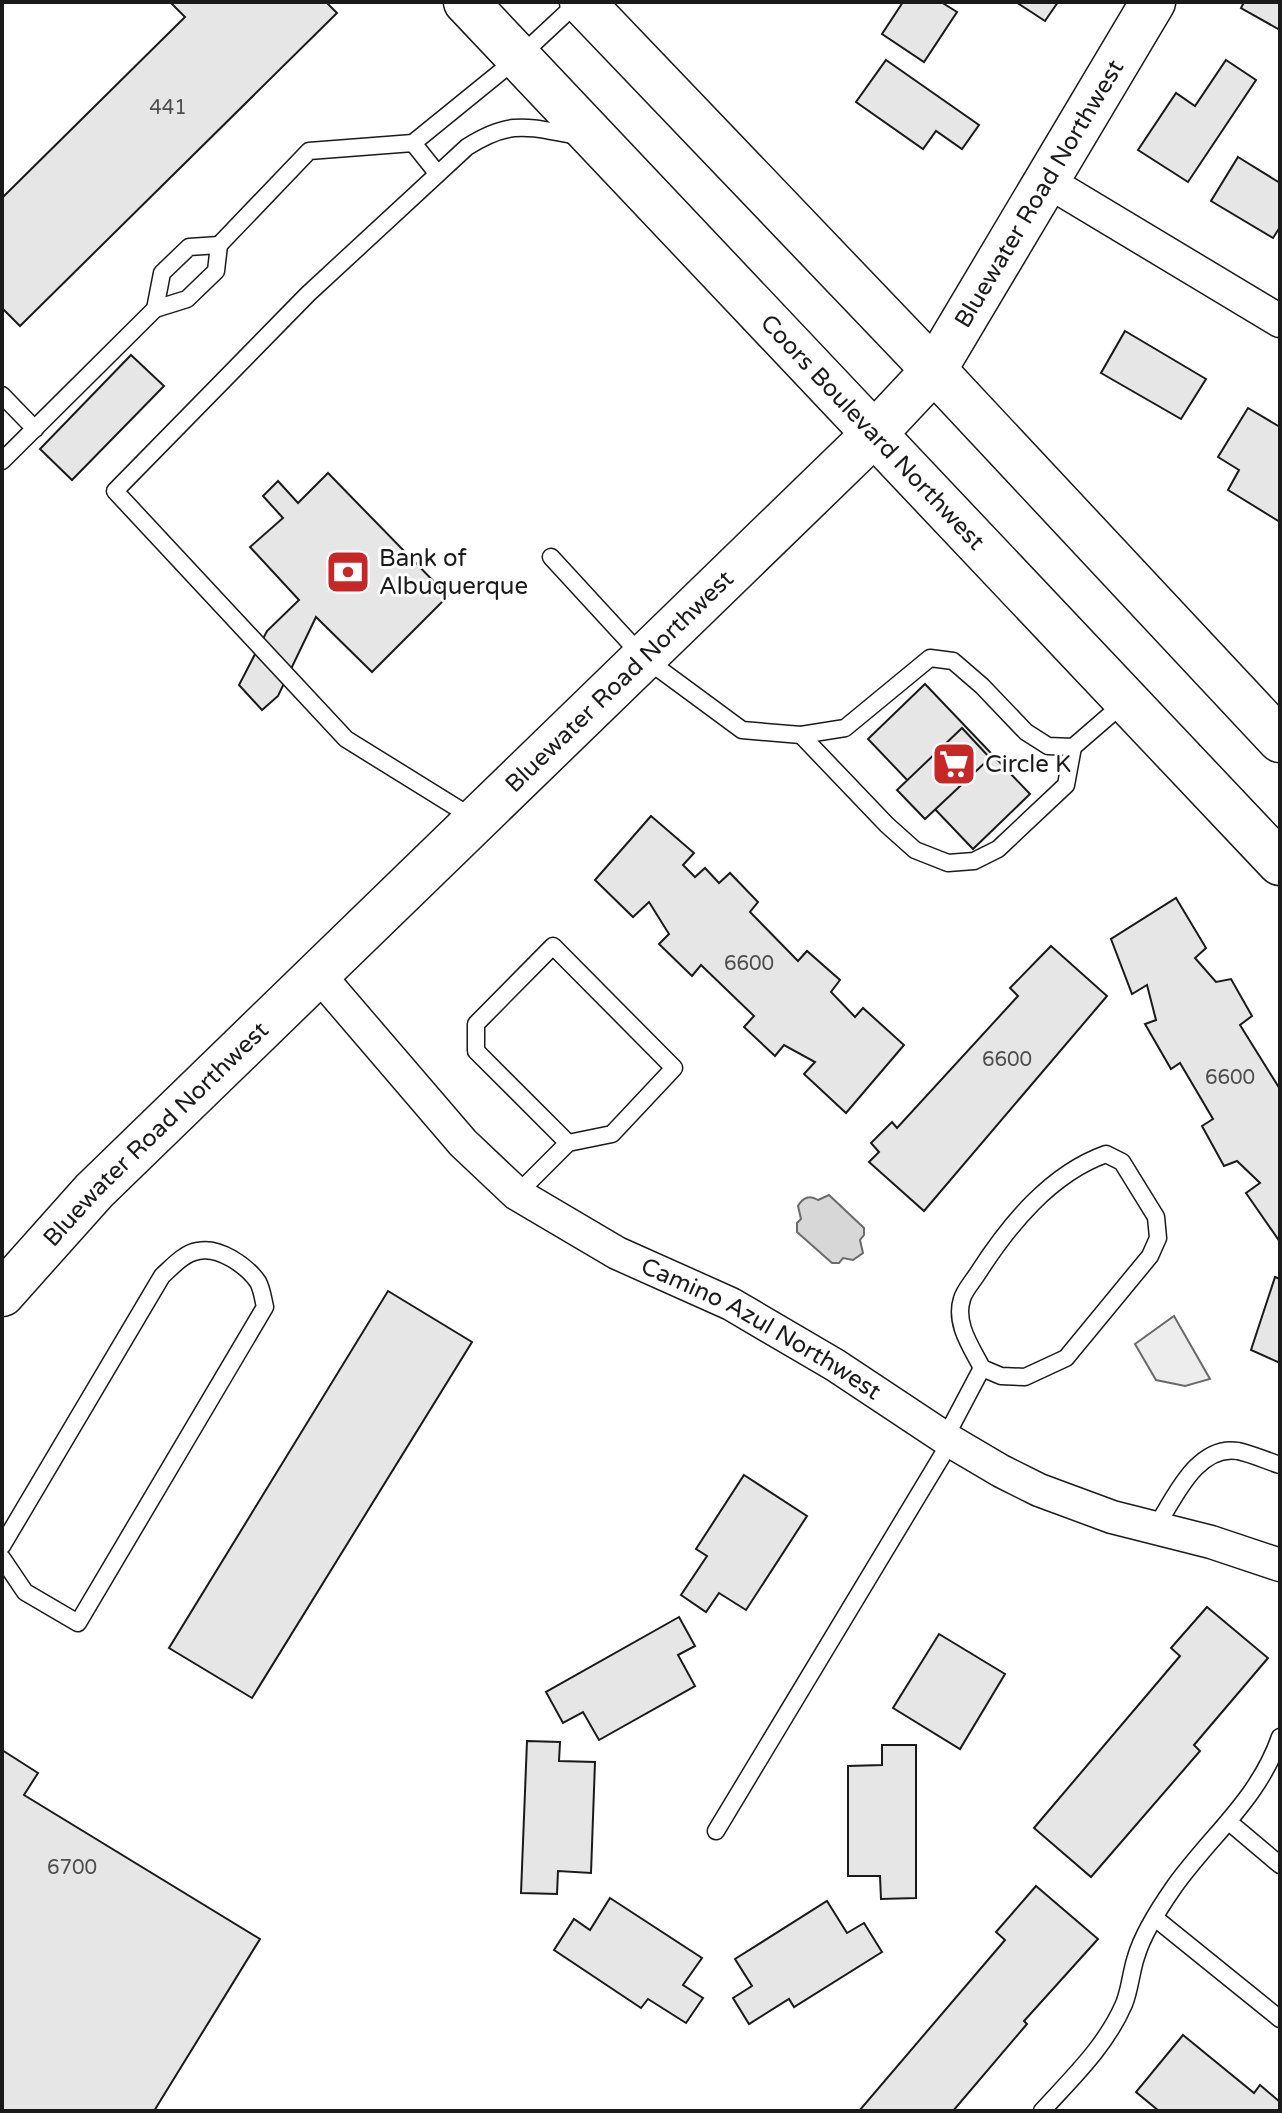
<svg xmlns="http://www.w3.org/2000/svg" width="1282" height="2113" viewBox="0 0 1282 2113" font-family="'Varela Round',sans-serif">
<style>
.green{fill:#ededed;stroke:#6a6a6a;stroke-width:2}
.water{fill:#d7d7d7;stroke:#6a6a6a;stroke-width:2}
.building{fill:#e6e6e6;stroke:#1a1a1a;stroke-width:2}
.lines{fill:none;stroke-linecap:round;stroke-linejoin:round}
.lane-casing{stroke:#1a1a1a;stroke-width:19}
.street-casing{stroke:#1a1a1a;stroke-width:35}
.secondary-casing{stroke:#1a1a1a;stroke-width:47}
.primary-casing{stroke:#1a1a1a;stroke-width:47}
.lane{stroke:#fff;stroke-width:16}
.street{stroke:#fff;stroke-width:32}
.secondary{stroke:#fff;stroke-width:44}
.primary{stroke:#fff;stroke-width:44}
.labels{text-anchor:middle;stroke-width:6;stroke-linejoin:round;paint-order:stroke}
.number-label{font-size:20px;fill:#4d4d4d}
.street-label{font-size:24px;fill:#1a1a1a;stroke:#fff}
.poi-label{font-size:24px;fill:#1a1a1a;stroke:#fff;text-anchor:start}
</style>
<rect width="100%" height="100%" fill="#fff"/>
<polygon class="green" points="1174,1316 1210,1379 1185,1386 1156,1380 1135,1344"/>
<path class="water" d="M829,1195L864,1228V1235L860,1240L863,1253L853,1260L843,1258L839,1263H832L797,1232V1223L801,1219L798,1206C803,1197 810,1195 818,1200Z"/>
<g class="building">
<polygon points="170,2 326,2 337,13 20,326 2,308 2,198 185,17"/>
<polygon points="903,2 941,2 957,12 924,62 882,34"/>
<polygon points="1016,2 1058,2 1045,21"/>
<polygon points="1244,2 1280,2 1280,30 1241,8"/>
<polygon points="886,60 979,125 962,149 936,131 923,149 856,102"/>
<polygon points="1226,60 1256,80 1188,182 1138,150 1176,93 1195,106"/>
<polygon points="1238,157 1280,183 1280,227 1273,238 1211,201"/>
<polygon points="1125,331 1206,379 1181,419 1101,373"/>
<polygon points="131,355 164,386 72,480 40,449"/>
<polygon points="1248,408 1280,427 1280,522 1228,490 1239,470 1218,457"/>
<polygon points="328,473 448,596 372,672 316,617 278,696 262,710 239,685 267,631 299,600 250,547 283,518 263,496 278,481 298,503"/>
<polygon points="925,684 1030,794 973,849 868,739"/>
<polygon points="962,728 990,758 925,819 897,790"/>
<polygon points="651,816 694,853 683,865 695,877 705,868 719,883 730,873 758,902 750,912 798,961 807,951 840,980 831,992 855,1017 863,1008 904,1045 846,1113 804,1074 815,1062 784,1045 775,1056 744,1027 754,1016 701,965 692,976 659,944 669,934 649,902 633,917 595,880"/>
<polygon points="1176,898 1206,948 1195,958 1216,982 1231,979 1252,1016 1240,1025 1278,1086 1280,1084 1280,1242 1246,1193 1260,1183 1237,1161 1224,1166 1202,1126 1213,1119 1180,1063 1171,1069 1145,1024 1156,1020 1147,985 1132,994 1111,939"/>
<polygon points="1051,946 1107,996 924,1211 869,1162 879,1152 871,1143 892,1122 897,1128 1018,996 1010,988"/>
<polygon points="1275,1277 1280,1279 1280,1363 1251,1350"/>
<polygon points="388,1291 472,1342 252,1698 169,1648"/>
<polygon points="744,1475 807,1516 746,1610 719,1593 706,1612 681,1595 707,1556 696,1549"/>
<polygon points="1207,1607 1268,1658 1194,1745 1200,1751 1091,1877 1034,1828 1180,1656 1171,1648"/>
<polygon points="679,1617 695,1646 678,1655 695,1686 599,1740 583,1712 563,1723 546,1692"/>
<polygon points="939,1634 1005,1674 960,1749 893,1708"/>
<polygon points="527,1741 560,1742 559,1761 595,1762 591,1873 558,1871 557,1894 521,1893"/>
<polygon points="882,1745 916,1745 916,1898 881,1899 880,1876 848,1876 848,1766 882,1765"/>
<polygon points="2,1750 38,1773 24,1795 260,1939 154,2111 2,2111"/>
<polygon points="1036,1886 1098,1939 1024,2021 1027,2024 953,2111 859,2111 1005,1940 996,1932"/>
<polygon points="610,1898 702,1958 683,1985 703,1998 686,2023 648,1999 641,2008 554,1950 574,1919 590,1930"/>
<polygon points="827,1901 847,1933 864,1923 882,1952 794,2007 789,1999 749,2024 733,1998 752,1986 735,1959"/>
<polygon points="1183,2035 1254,2093 1260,2085 1280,2102 1280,2111 1159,2111 1136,2092"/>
</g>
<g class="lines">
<g class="lane-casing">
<g id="lane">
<polyline points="413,143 519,57 578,2"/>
<polyline points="155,309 162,273 189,247 219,245"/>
<polyline points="2,395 35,429"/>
<polyline points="2,461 155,309 187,299 216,271 219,245 309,151 413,143 437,173"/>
<polyline points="551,557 643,657 742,730 801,735 845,728 930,658 953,661 982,686 1026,732 1048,746 1073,747 1125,702"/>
<polyline points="801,735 887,825 915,850 948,863 974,861 998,849 1066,785 1073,747"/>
<path d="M475,819L346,739L115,491L308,294L467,147C513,118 529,128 579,136"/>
<polyline points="517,1194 568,1143 476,1051 476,1024 553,946 674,1068 612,1134 568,1143"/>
<path d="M945,1438L982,1368C972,1348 954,1324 962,1299C964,1291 973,1281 978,1273C1009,1225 1050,1174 1106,1154L1122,1162L1156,1217L1158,1238L1150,1256L1066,1358L1025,1377L1001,1376L982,1368"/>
<path d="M1156,1527C1174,1499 1197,1444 1238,1451C1252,1454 1267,1461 1280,1465"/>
<path d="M2,1546L162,1276C172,1267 184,1253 198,1251C219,1246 247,1266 258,1282C262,1289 263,1299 265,1307L78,1623L25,1592L2,1558"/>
<polyline points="1229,1822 1280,1865"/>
<polyline points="716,1831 951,1441"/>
<polyline points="1155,1918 1280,2019"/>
<path d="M1042,2111C1072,2078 1106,2046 1124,2004C1130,1989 1131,1972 1136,1957C1143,1933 1160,1907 1174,1887C1211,1835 1258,1800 1280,1737"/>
</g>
</g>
<g class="street-casing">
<g id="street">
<polyline points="1047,181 1280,321"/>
<path id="s1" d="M318,974L463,1143L517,1194L617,1253L731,1304L835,1365L945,1438L1001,1471L1039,1490L1112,1517L1211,1542L1280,1565"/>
</g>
</g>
<g class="secondary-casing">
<g id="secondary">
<path id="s2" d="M2,1294L94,1191L874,434L934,370L1153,2"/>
</g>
</g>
<g class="primary-casing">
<g id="primary">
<path id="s3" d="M466,2L1280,863"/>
<polyline points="582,2 934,370 1280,740"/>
</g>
</g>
<use href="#lane" class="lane"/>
<use href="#street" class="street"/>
<use href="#secondary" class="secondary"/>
<use href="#primary" class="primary"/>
</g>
<defs>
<g id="bank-square" transform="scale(2.3)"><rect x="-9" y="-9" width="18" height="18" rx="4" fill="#c62828" stroke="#fff"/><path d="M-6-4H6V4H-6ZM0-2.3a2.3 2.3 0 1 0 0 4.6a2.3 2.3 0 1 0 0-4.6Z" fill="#fff"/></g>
<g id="supermarket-square" transform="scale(2.3)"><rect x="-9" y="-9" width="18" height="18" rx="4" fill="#c62828" stroke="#fff"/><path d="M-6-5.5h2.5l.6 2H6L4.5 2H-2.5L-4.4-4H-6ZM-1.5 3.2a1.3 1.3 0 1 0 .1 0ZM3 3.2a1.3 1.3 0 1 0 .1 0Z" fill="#fff"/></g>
</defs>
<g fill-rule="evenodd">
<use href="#bank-square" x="348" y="572"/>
<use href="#supermarket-square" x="954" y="764"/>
</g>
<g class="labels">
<g class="number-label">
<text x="168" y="114">441</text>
<text x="749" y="970">6600</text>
<text x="1007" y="1066">6600</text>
<text x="1230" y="1084">6600</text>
<text x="72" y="1874">6700</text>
</g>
<g class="street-label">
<text dy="8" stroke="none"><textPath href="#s2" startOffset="1518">Bluewater Road Northwest</textPath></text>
<text dy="8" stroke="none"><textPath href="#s3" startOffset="592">Coors Boulevard Northwest</textPath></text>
<text dy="8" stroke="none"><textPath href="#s2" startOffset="870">Bluewater Road Northwest</textPath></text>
<text dy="8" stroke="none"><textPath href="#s2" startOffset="222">Bluewater Road Northwest</textPath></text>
<text dy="8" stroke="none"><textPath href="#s1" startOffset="576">Camino Azul Northwest</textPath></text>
</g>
<g class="poi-label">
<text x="379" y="566">Bank of<tspan x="379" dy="28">Albuquerque</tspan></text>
<text x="985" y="772">Circle K</text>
</g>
</g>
<rect width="1282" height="2113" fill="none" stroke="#1a1a1a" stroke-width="8"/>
</svg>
